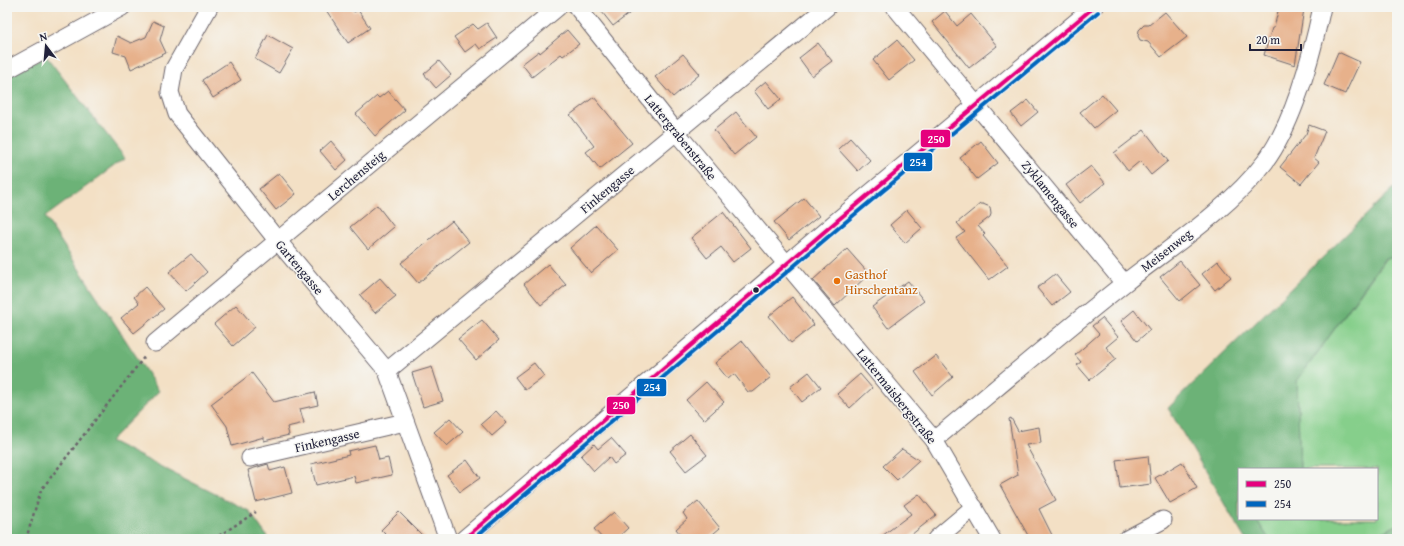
<svg xmlns="http://www.w3.org/2000/svg" width="1404" height="546" viewBox="0 0 1404 546" font-family="'Gentium Book Plus',serif">
<style>
.green{fill:#86cf8b;stroke:#547863}
.forest{fill:#6cb277;stroke:#476a59}
.building{fill:#e7b18b}
.lines{fill:none;stroke-linecap:round;stroke-linejoin:round}
.minor-casing{stroke:#6b646b;stroke-width:19}
.path{stroke:#6b646b;stroke-width:2.5;stroke-dasharray:3 3;stroke-linecap:butt}
.minor{stroke:#fff;stroke-width:17}
.bus-1-casing{stroke:#f6f6f2;stroke-width:7}
.bus-2-casing{stroke:#f6f6f2;stroke-width:7}
.bus-1{stroke:#e5007d;stroke-width:4}
.bus-2{stroke:#0065bd;stroke-width:4}
.food-dot{fill:#e8710a;stroke:#f6f6f2;stroke-width:1.5}
.bus-dot{fill:#22223b;stroke:#f6f6f2;stroke-width:1.5}
.labels{text-anchor:middle;stroke-width:3;stroke-linejoin:round;paint-order:stroke}
.street-label{font-size:13px;fill:#22223b;stroke:#f6f6f2}
.food-label{font-size:13px;fill:#c56008;stroke:#f6f6f2;text-anchor:start}
.line-badge{stroke:#f6f6f2;stroke-width:1.5}
.badge-label{font-size:11px;text-anchor:middle;font-weight:bold;fill:#fff}
</style>
<rect width="100%" height="100%" fill="#f6f6f2"/>
<filter id="ink" filterUnits="userSpaceOnUse"><feTurbulence type="fractalNoise" baseFrequency=".025" numOctaves="2"/><feDisplacementMap in="SourceGraphic" scale="8" xChannelSelector="R" yChannelSelector="G"/><feConvolveMatrix kernelMatrix="1 2 1 2 8 2 1 2 1" color-interpolation-filters="sRGB"/></filter>
<filter id="wash" filterUnits="userSpaceOnUse"><feTurbulence type="fractalNoise" baseFrequency=".012" numOctaves="4" result="noise"/><feDisplacementMap in="SourceGraphic" scale="16" xChannelSelector="R" yChannelSelector="G"/><feGaussianBlur stdDeviation="0.9" result="paint"/><feColorMatrix in="noise" values="0 0 0 0 0 0 0 0 0 0 0 0 0 0 0 0 0 1.4 0 .05"/><feComposite in="paint" operator="in"/></filter>
<g filter="url(#wash)">
<rect width="100%" height="100%" fill="#f3e0c5"/>
<polygon class="green" points="1386,258 1397,258 1397,525 1368,539 1269,539 1256,519 1377,519 1377,469 1300,469 1297,381"/>
<g class="forest">
<polygon points="46,56 125,158 45,217 159,391 110,441 249,511 269,539 7,539 7,77"/>
<polygon points="1397,185 1397,258 1385,258 1297,381 1300,469 1239,469 1239,519 1256,519 1269,539 1245,539 1168,408"/>
<polygon points="1397,525 1397,539 1368,539"/>
</g>
<g id="blocks">
<g class="building">
<polygon points="324,7 350,7 354,12 358,10 370,28 348,43"/>
<polygon points="598,7 638,7 613,26"/>
<polygon points="1279,7 1295,7 1304,9 1295,65 1264,55 1272,28 1274,28"/>
<polygon points="945,11 957,26 971,14 997,46 969,68 932,22"/>
<polygon points="1165,12 1187,37 1161,57 1148,42 1140,40 1138,36 1139,30 1144,25 1149,25"/>
<polygon points="153,21 164,26 160,40 166,53 131,69 126,56 113,52 117,36 131,43 146,37"/>
<polygon points="487,23 497,38 480,49 476,44 465,52 454,37 473,24 478,29"/>
<polygon points="567,30 579,44 563,56 561,54 532,77 522,64 539,51 540,53"/>
<polygon points="268,35 293,49 279,73 255,59"/>
<polygon points="897,40 914,60 889,80 873,60"/>
<polygon points="818,43 832,61 812,76 799,58"/>
<polygon points="1338,52 1360,62 1345,94 1324,85"/>
<polygon points="683,54 700,74 673,97 655,77"/>
<polygon points="439,61 451,75 436,88 424,74"/>
<polygon points="229,62 241,80 213,98 202,80"/>
<polygon points="766,81 781,99 768,109 754,91"/>
<polygon points="388,91 405,110 375,136 356,114 377,96 379,98"/>
<polygon points="1102,94 1116,110 1094,128 1080,112"/>
<polygon points="594,97 632,143 600,169 586,152 594,146 570,115"/>
<polygon points="1028,100 1038,112 1021,126 1011,113"/>
<polygon points="736,112 756,137 734,155 714,130"/>
<polygon points="1309,125 1325,131 1314,158 1319,162 1301,184 1280,167 1306,134"/>
<polygon points="1144,130 1168,161 1151,175 1140,161 1128,171 1114,153"/>
<polygon points="850,138 870,160 858,171 838,149"/>
<polygon points="331,141 347,160 336,170 320,151"/>
<polygon points="981,141 998,163 977,179 960,158"/>
<polygon points="1091,166 1105,183 1080,203 1066,185"/>
<polygon points="279,173 296,194 276,210 259,189"/>
<polygon points="804,198 819,216 789,240 774,222"/>
<polygon points="980,204 983,204 990,207 991,214 990,217 978,226 985,234 983,236 1008,266 989,280 956,238 965,232 957,223"/>
<polygon points="377,205 394,227 368,249 350,227"/>
<polygon points="907,210 922,228 905,243 890,225"/>
<polygon points="723,212 751,248 733,262 721,247 707,258 691,238"/>
<polygon points="452,221 469,242 418,283 401,263"/>
<polygon points="596,225 618,250 591,273 570,248"/>
<polygon points="847,249 869,274 835,306 813,280"/>
<polygon points="191,254 207,272 186,291 169,272"/>
<polygon points="1180,261 1200,285 1180,301 1160,277"/>
<polygon points="1218,261 1231,277 1215,290 1202,274"/>
<polygon points="548,264 566,285 541,305 524,284"/>
<polygon points="1055,274 1070,292 1052,306 1037,288"/>
<polygon points="380,278 396,296 375,313 360,295"/>
<polygon points="908,281 924,301 888,328 872,307"/>
<polygon points="145,287 164,309 134,333 121,318 139,303 134,297"/>
<polygon points="792,297 814,325 791,343 769,316"/>
<polygon points="236,305 255,327 233,346 214,324"/>
<polygon points="1134,310 1150,330 1137,341 1121,321"/>
<polygon points="1102,318 1118,337 1106,347 1116,359 1090,380 1077,365 1081,362 1075,355 1099,334 1092,326"/>
<polygon points="482,320 499,340 476,360 458,339"/>
<polygon points="742,341 771,377 753,392 748,392 734,374 728,379 715,363"/>
<polygon points="936,356 953,377 932,395 915,372"/>
<polygon points="534,363 544,376 525,390 515,377"/>
<polygon points="432,367 443,401 423,407 412,373"/>
<polygon points="809,372 821,387 802,402 790,387"/>
<polygon points="252,373 274,402 315,392 318,405 300,409 304,423 287,427 289,435 264,441 264,437 232,446 227,426 211,404"/>
<polygon points="860,374 872,388 850,408 837,394"/>
<polygon points="706,382 724,402 704,420 686,400"/>
<polygon points="496,411 507,423 492,436 481,424"/>
<polygon points="450,418 463,432 447,446 434,432"/>
<polygon points="1011,418 1018,431 1039,427 1041,443 1026,445 1056,500 1039,509 1054,539 1030,539 1000,485 1018,475 1009,419"/>
<polygon points="690,434 707,455 686,471 670,451"/>
<polygon points="611,438 626,455 614,464 609,457 594,471 581,456 594,444 598,449"/>
<polygon points="375,445 379,460 388,458 392,475 356,483 354,476 316,485 311,464 349,455 348,451"/>
<polygon points="902,449 919,460 897,480 883,466"/>
<polygon points="1148,456 1151,484 1120,488 1116,460"/>
<polygon points="467,460 480,478 460,492 447,475"/>
<polygon points="1182,462 1197,488 1170,503 1155,478"/>
<polygon points="268,464 270,471 285,467 292,493 256,502 248,470"/>
<polygon points="919,494 936,515 906,539 878,539 911,514 904,505"/>
<polygon points="698,501 720,528 707,539 684,539 676,529 687,519 683,513"/>
<polygon points="399,512 426,539 390,539 381,530"/>
<polygon points="614,512 628,528 616,539 603,539 594,529"/>
</g>
</g>
</g>
<g filter="url(#ink)">
<use href="#blocks" fill-opacity="0" stroke="#6b646b" stroke-width="1"/>
<g class="lines">
<g class="minor-casing">
<g id="minor">
<polyline points="209,7 174,69 170,92 177,114 277,240 387,371 448,539"/>
<polyline points="577,7 676,132 934,440 992,539"/>
<polyline points="895,7 1124,283"/>
<polyline points="7,70 122,7"/>
<polyline points="155,343 558,7"/>
<polyline points="387,371 827,7"/>
<path d="M934,440C998,387 1061,333 1126,282C1172,246 1229,209 1265,162C1294,123 1312,54 1322,7"/>
<polyline points="250,458 405,422"/>
<polyline points="464,539 838,220 1094,7"/>
<polyline points="936,539 974,507"/>
<polyline points="1127,539 1163,520"/>
</g>
</g>
<g class="path">
<polyline points="26,539 41,490 145,356"/>
<polyline points="214,539 256,512"/>
</g>
<use href="#minor" class="minor"/>
<g class="bus-1-casing">
<polyline id="bus-1" points="464,539 838,220 1094,7"/>
</g>
<g class="bus-2-casing">
<polyline id="bus-2" points="473,539 842,225 1098,12"/>
</g>
<use href="#bus-1" class="bus-1"/>
<use href="#bus-2" class="bus-2"/>
</g>
</g>
<circle class="food-dot" cx="837" cy="281" r="4"/>
<circle class="bus-dot" cx="756" cy="290" r="3.5"/>
<g class="labels">
<g class="street-label">
<text transform="translate(681 137) rotate(51)" y="5">Lattergrabenstraße</text>
<text transform="translate(356 175) rotate(-40)" y="5">Lerchensteig</text>
<text transform="translate(607 189) rotate(-40)" y="5">Finkengasse</text>
<text transform="translate(1051 194) rotate(51)" y="5">Zyklamengasse</text>
<text transform="translate(1166 250) rotate(-38)" y="5">Meisenweg</text>
<text transform="translate(300 267) rotate(50)" y="5">Gartengasse</text>
<text transform="translate(897 396) rotate(51)" y="5">Lattermaisbergstraße</text>
<text transform="translate(327 440) rotate(-13)" y="5">Finkengasse</text>
</g>
<g class="food-label">
<text x="845" y="279">Gasthof<tspan x="845" dy="15">Hirschentanz</tspan></text>
</g>
</g>
<g class="line-badge">
<rect x="920" y="129" width="31" height="19" rx="4" fill="#e5007d"/>
<rect x="903" y="152" width="30" height="20" rx="4" fill="#0065bd"/>
<rect x="636" y="378" width="31" height="19" rx="4" fill="#0065bd"/>
<rect x="606" y="396" width="30" height="19" rx="4" fill="#e5007d"/>
</g>
<g class="badge-label">
<text x="936" y="143">250</text>
<text x="918" y="166">254</text>
<text x="652" y="391">254</text>
<text x="621" y="409">250</text>
</g>
<rect width="1404" height="546" fill="none" stroke="#f6f6f2" stroke-width="24"/>
<rect x="1238" y="468" width="140" height="52" fill="#f6f6f2" stroke="#a1a1a9"/>
<rect x="1246" y="481" width="20" height="6" fill="#e5007d" stroke="#a1a1a9"/>
<text x="1274" y="488" font-size="12" fill="#22223b">250</text>
<rect x="1246" y="501" width="20" height="6" fill="#0065bd" stroke="#a1a1a9"/>
<text x="1274" y="508" font-size="12" fill="#22223b">254</text>
<g transform="translate(46 46) rotate(344)" stroke="#f6f6f2" stroke-width="3" paint-order="stroke">
<path d="M0-3L7 15L0 10L-7 15Z" fill="#22223b"/>
<text y="-6" font-size="11" font-weight="bold" text-anchor="middle" fill="#22223b">N</text>
</g>
<path d="M1250 44v6h51v-6" fill="none" stroke="#22223b" stroke-width="2"/>
<text x="1256" y="44" font-size="12" fill="#22223b" stroke="#f6f6f2" stroke-width="3" paint-order="stroke">20 m</text>
</svg>
